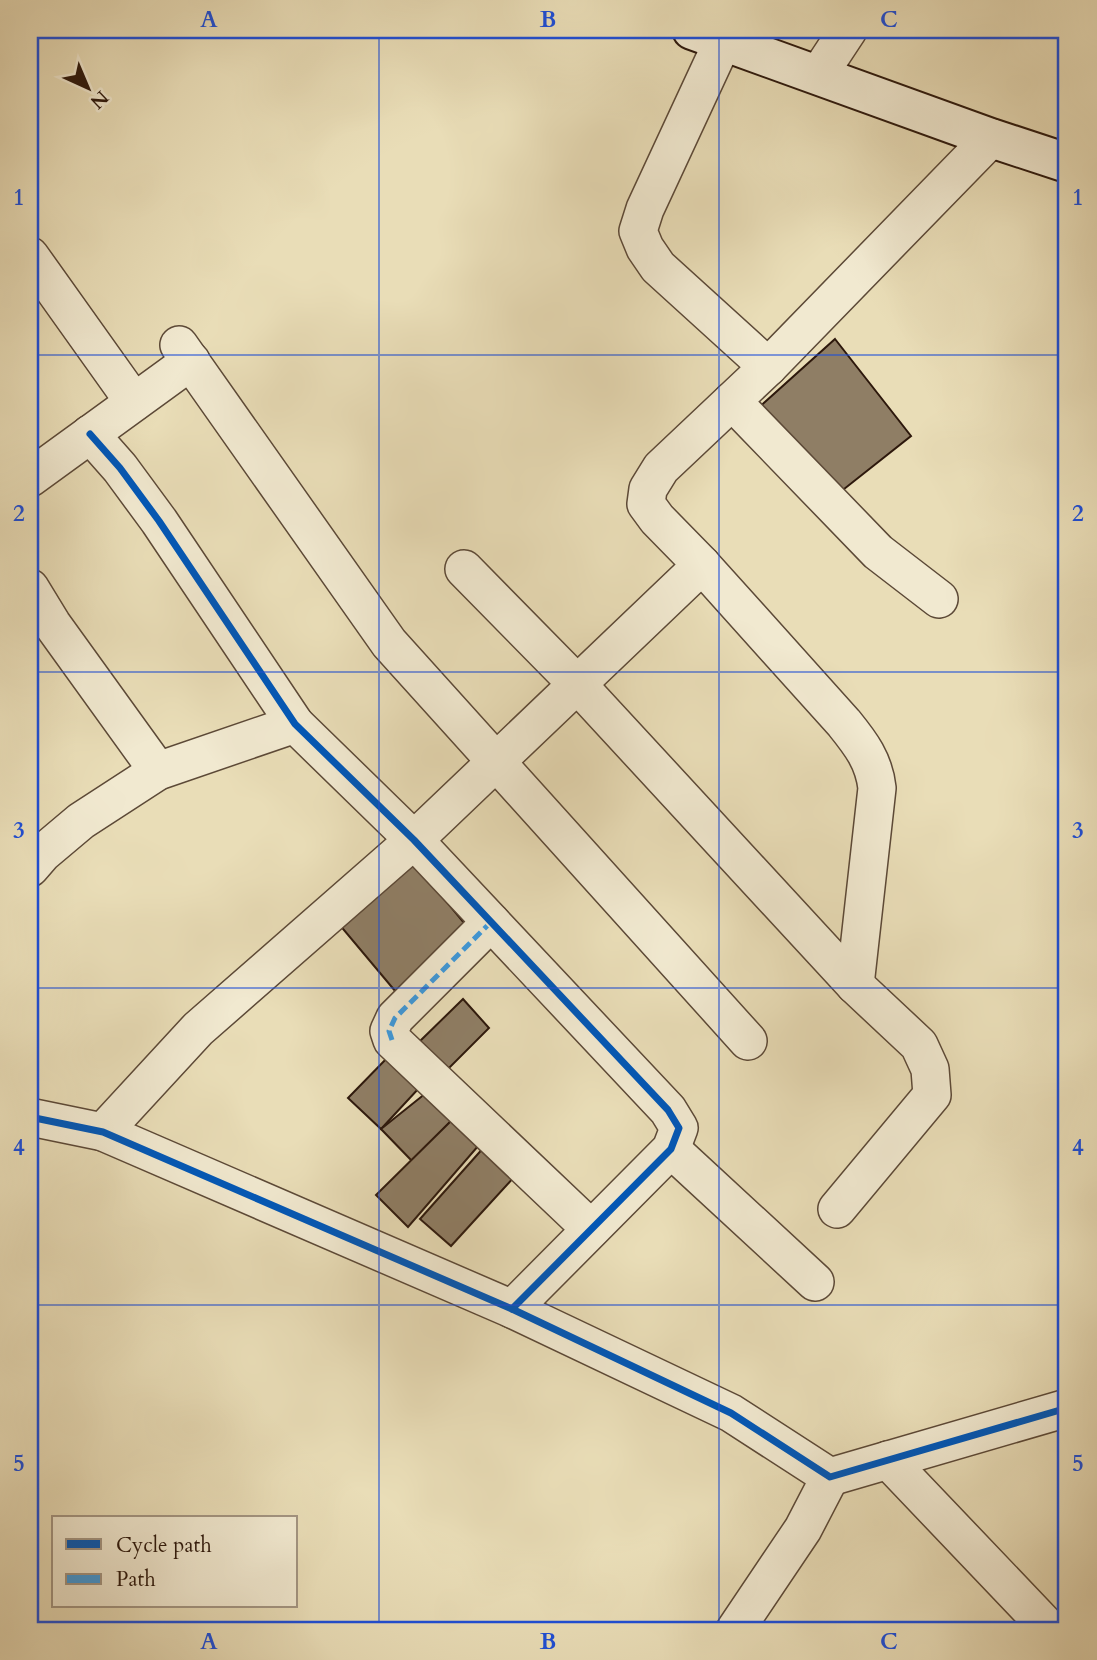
<svg xmlns="http://www.w3.org/2000/svg" width="1097" height="1660" viewBox="0 0 1097 1660" font-family="Cardo,serif">
<style>
.building{fill:#8f7e65;stroke:#2d180c;stroke-width:2}
.lines{fill:none;stroke-linecap:round;stroke-linejoin:round}
.minor-casing{stroke:#5c4937;stroke-width:40}
.secondary-casing{stroke:#2d180c;stroke-width:42}
.minor{stroke:#f1e9d0;stroke-width:37}
.secondary{stroke:#f1e9d0;stroke-width:38}
.quiet{stroke:#3d9ade;stroke-width:5;stroke-dasharray:10 5;stroke-linecap:butt}
.cycleway-casing{stroke:#f1e9d0;stroke-width:11}
.cycleway{stroke:#0057b8;stroke-width:7}
.grid{fill:none;stroke:#1d4ed8;stroke-width:2;stroke-opacity:0.55}
.neatline{fill:none;stroke:#1d4ed8;stroke-width:2.5}
.grid-label{font-size:23px;text-anchor:middle;font-weight:bold;fill:#1d4ed8}
</style>
<rect width="100%" height="100%" fill="#e9ddb7"/>
<filter id="stains"><feTurbulence type="fractalNoise" baseFrequency=".00286" numOctaves="4"/><feColorMatrix values="0 0 0 0 .2 0 0 0 0 .09 0 0 0 0 .02 0 0 0 .5 -.17"/></filter>
<radialGradient id="worn" r=".72"><stop offset=".6" stop-color="#630" stop-opacity="0"/><stop offset="1" stop-color="#630" stop-opacity=".3"/></radialGradient>
<g class="building">
<polygon points="835,339 911,436 834,497 756,410"/>
<polygon points="414,862 474,935 401,998 333,917"/>
<polygon points="463,999 489,1028 448,1069 416,1045"/>
<polygon points="390,1055 420,1087 381,1129 348,1098"/>
<polygon points="426,1093 454,1118 412,1161 381,1129"/>
<polygon points="454,1118 479,1145 408,1227 376,1195"/>
<polygon points="485,1146 515,1176 451,1246 420,1219"/>
</g>
<g class="lines">
<g class="minor-casing">
<g id="minor">
<polyline points="723,41 645,209 638,231 645,248 658,267 768,367"/>
<polyline points="819,74 848,30"/>
<polyline points="30,256 134,402"/>
<polyline points="179,345 389,643 748,1041"/>
<polyline points="732,401 878,552 939,599"/>
<polyline points="90,434 120,468 159,521 295,724 414,840 668,1110 679,1128 671,1149 512,1309"/>
<polyline points="30,478 191,361"/>
<polyline points="464,569 578,685 855,985 919,1045 930,1069 932,1095 837,1209"/>
<polyline points="30,588 52,624 158,771"/>
<polyline points="30,868 43,853 81,821 158,771 295,724"/>
<polyline points="491,922 395,1018 389,1031 392,1040 591,1229"/>
<path d="M855,985L877,788C874,761 861,744 844,723L702,565L657,519L646,504L648,489L661,468L768,367L991,138"/>
<polyline points="30,1117 103,1132 512,1309 731,1413 830,1477 1067,1408"/>
<polyline points="103,1132 198,1029 414,840 702,565"/>
<polyline points="671,1149 815,1282"/>
<polyline points="888,1460 1050,1630"/>
<polyline points="735,1630 803,1529 830,1477"/>
</g>
</g>
<g class="secondary-casing">
<polyline id="secondary" points="692,30 991,138 1067,163"/>
</g>
<use href="#minor" class="minor"/>
<use href="#secondary" class="secondary"/>
<polyline class="quiet" points="392,1040 389,1031 395,1018 491,922"/>
<g class="cycleway-casing">
<g id="cycleway">
<polyline points="90,434 120,468 159,521 295,724 414,840 668,1110 679,1128 671,1149 512,1309"/>
<polyline points="30,1117 103,1132 512,1309 731,1413 830,1477 1067,1408"/>
</g>
</g>
<use href="#cycleway" class="cycleway"/>
</g>
<path class="grid" d="M379,30V1630M719,30V1630M30,355H1067M30,672H1067M30,988H1067M30,1305H1067"/>
<rect width="1097" height="1660" fill="none" stroke="#e9ddb7" stroke-width="77"/>
<rect x="52" y="1516" width="245" height="91" fill="#f1e9d0" stroke="#a39582" stroke-width="2"/>
<rect x="66" y="1539" width="35" height="10" fill="#0057b8" stroke="#a39582" stroke-width="2"/>
<text x="116" y="1552" font-size="21" fill="#2d180c">Cycle path</text>
<rect x="66" y="1574" width="35" height="10" fill="#3d9ade" stroke="#a39582" stroke-width="2"/>
<text x="116" y="1586" font-size="21" fill="#2d180c">Path</text>
<g transform="translate(88 88) rotate(136)" stroke="#f1e9d0" stroke-width="5" paint-order="stroke">
<path d="M0-5L12 26L0 18L-12 26Z" fill="#2d180c"/>
<text y="-10" font-size="19" font-weight="bold" text-anchor="middle" fill="#2d180c">N</text>
</g>
<rect x="38" y="38" width="1020" height="1584" class="neatline"/>
<g class="grid-label">
<text x="209" y="27">A</text>
<text x="548" y="27">B</text>
<text x="889" y="27">C</text>
<text x="19" y="205">1</text>
<text x="1078" y="205">1</text>
<text x="19" y="521">2</text>
<text x="1078" y="521">2</text>
<text x="19" y="838">3</text>
<text x="1078" y="838">3</text>
<text x="19" y="1155">4</text>
<text x="1078" y="1155">4</text>
<text x="19" y="1471">5</text>
<text x="1078" y="1471">5</text>
<text x="209" y="1649">A</text>
<text x="548" y="1649">B</text>
<text x="889" y="1649">C</text>
</g>
<rect width="100%" height="100%" filter="url(#stains)"/>
<rect width="100%" height="100%" fill="url(#worn)"/>
</svg>
